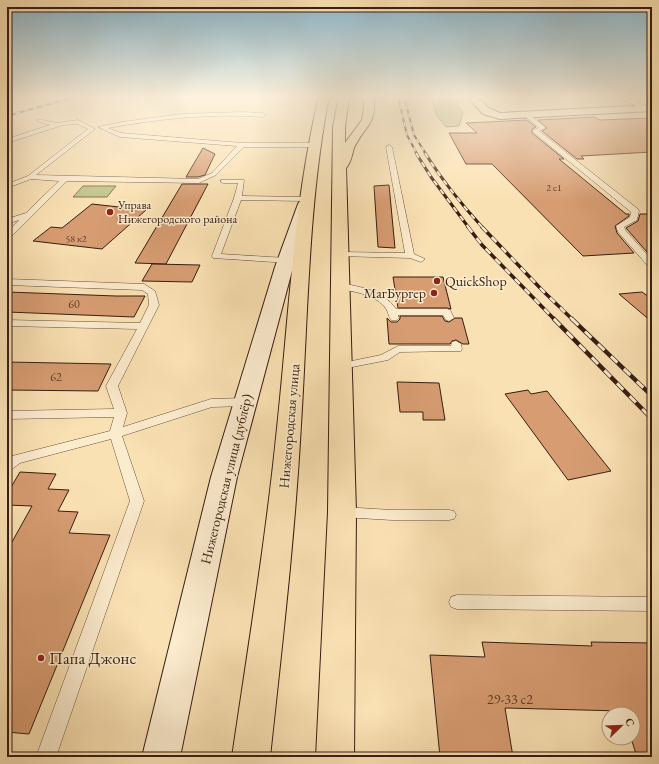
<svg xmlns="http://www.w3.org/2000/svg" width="659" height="764" viewBox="0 0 659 764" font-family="'EB Garamond',serif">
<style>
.green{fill:#c1c28a;stroke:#7c704e}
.building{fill:#d79c72;stroke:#371d11}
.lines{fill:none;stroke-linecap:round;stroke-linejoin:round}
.lane-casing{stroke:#684e3a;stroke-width:1}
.secondary-casing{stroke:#371d11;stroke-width:2}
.primary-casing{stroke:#371d11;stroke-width:2}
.lane{fill:#fcecce;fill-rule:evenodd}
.secondary{fill:#fcecce;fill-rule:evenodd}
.primary{fill:#fae1b3;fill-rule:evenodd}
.rail-far3-casing{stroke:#371d11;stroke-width:2}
.rail-far2-casing{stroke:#371d11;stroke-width:3}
.rail-far1-casing{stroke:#371d11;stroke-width:3.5}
.rail-casing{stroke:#371d11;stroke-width:4.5}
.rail-far3{stroke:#fcecce;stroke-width:1.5;stroke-dasharray:4.5;stroke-linecap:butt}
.rail-far2{stroke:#fcecce;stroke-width:2;stroke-dasharray:5.5;stroke-linecap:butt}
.rail-far1{stroke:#fcecce;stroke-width:2.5;stroke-dasharray:7;stroke-linecap:butt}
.rail{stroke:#fcecce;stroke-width:3;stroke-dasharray:9;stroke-linecap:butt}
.poi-dot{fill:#8f2418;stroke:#fcecce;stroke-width:1.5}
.labels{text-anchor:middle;stroke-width:3;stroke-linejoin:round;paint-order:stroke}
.far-number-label{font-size:10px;fill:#5f3d29}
.far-poi-label{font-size:12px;fill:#371d11;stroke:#fcecce;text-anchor:start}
.number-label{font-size:12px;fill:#5f3d29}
.poi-label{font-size:14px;fill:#371d11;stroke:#fcecce;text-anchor:start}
.street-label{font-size:14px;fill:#371d11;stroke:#fcecce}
.near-number-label{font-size:14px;fill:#5f3d29}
.near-poi-label{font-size:17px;fill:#371d11;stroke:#fcecce;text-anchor:start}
</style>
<rect width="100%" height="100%" fill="#fae1b3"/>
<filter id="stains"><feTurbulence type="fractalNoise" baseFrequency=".005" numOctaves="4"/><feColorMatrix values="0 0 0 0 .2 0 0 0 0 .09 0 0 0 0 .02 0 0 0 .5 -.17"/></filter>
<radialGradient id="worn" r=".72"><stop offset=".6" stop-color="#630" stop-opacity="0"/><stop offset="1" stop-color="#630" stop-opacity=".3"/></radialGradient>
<g class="green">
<polygon points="431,96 452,96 463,112 459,126 446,127 437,116"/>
<polygon points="83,186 116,186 107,197 73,197"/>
</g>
<g class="building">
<polygon points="594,117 600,120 652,118 652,152 581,156 584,159 577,159 542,131 547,128 538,120"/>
<polygon points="527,120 536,127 532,129 532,133 564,159 559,159 626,214 629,214 629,216 615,226 617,233 634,253 583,256 492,164 466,164 449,133 477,133 466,123"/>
<polygon points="203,148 215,154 205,175 198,177 186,177"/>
<polygon points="182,184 208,184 166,264 135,263"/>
<polygon points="389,185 395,248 378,247 374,186"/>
<polygon points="92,204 146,210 102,249 33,241 51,227 62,228"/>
<polygon points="640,214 652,214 652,251 647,252 626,228 638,221"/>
<polygon points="152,264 200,265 192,282 142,281"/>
<polygon points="393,277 443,277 451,309 447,308 398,308"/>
<polygon points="7,292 116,296 145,296 134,317 7,312"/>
<polygon points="642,292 652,299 652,322 619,294"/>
<polygon points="400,316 442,316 445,321 449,322 455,318 462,318 469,344 463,344 456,340 452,341 450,344 389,344 387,318 391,322 397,322 400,319"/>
<polygon points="7,362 111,364 98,391 7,390"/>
<polygon points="397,382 439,383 445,420 423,420 423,412 400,412"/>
<polygon points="528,390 531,394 547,391 611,471 568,480 505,394"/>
<polygon points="20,472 56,474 48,489 69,490 58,511 78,512 69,533 110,535 29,734 7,732 7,551 32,506 7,505 7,494"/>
<polygon points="482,642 592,646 591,642 652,643 652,757 637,757 631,738 633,738 633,714 623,714 622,711 505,708 513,757 440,757 430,655 485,657"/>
</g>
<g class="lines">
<g class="lane-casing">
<g id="lane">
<polygon points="618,96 623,96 631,100 652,99 652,101 636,102 647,108 647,110 645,111"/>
<path d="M243,112L263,113L266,115L263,117C210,113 159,119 108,128L121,133L242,143H314L317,145L314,147H244L216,175L199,183L67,181L10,238H7V232L19,220L7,224V219L26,213L59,181L31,179L7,188V184L28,176L88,129L78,124L63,125L7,143V139L50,125L37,121V119L57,123L78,120L95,129L36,175L198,179L212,173L237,146L120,137L98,127L122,122L182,114Z"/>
<polygon points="526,115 530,115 546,128 539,131 638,209 639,211 637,220 624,227 626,231 652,260 652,268 649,267 618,232 616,226 630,217 631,212 533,132 533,130 539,128 526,117"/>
<polygon points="389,145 392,147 414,254 425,259 421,262 410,258 337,256 336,254 340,252 405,253 386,147"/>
<polygon points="221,180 244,180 242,196 309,197 309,201 306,201 241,200 221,254 286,258 289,259 290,261 289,263 213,258 212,256 234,198 238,183 223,183 221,182"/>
<polygon points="7,279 144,284 155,291 159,305 118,386 127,413 123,427 211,399 245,398 249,399 251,402 249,405 245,406 212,407 122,436 144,501 56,757 36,757 130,501 111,439 20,463 12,469 7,471 7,459 12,456 110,431 114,417 7,419 7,411 114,409 106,386 137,329 7,326 7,320 140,323 149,305 148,294 142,290 7,285"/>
<path d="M340,283C361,287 383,290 396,309H447L450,310L454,318L449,321L446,320L443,315H398L399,318L397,320H391C388,315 388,310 384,306C372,293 353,292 337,288L336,286Z"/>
<polygon points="456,341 461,344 462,349 461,351 400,352 388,360 342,369 337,366 342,363 381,355 398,346 451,346 452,342"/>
<polygon points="342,507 392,510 449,510 454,511 456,515 454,519 449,520 392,520 342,517 337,516 335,512 337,508"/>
<polygon points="457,595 652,597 652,611 457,609 451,607 449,602 451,597"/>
</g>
</g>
<g class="secondary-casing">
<g id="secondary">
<polygon points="467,96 477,96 487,107 500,113 652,105 652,111 500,119 483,114"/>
<polygon points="305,200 310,201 312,204 293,267 237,477 180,757 142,757 211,477 275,267 298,204 300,201"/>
</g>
</g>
<g class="primary-casing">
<g id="primary">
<path d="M319,96H329C308,205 308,315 301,425C295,536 282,646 270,757H232C248,648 266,538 277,428C289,317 293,205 319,96Z"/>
<path d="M339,96H349L345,127V143L362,120L364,108L363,96H373C378,124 364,126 354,148C352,154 351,163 346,168L356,512L354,757H316L328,512L333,127Z"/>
</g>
</g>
<use href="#lane" class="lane"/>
<use href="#secondary" class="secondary"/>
<use href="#primary" class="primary"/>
<g class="rail-far3-casing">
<g id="rail-far3">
<polyline points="398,96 407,135 417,154"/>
<polyline points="404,96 414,135 426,154"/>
<polyline points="7,116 78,96"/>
</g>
</g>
<g class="rail-far2-casing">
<g id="rail-far2">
<polyline points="416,153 431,177 469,228"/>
<path d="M425,153C442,180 461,204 483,228"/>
</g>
</g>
<g class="rail-far1-casing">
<g id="rail-far1">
<polyline points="468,227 482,245 555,320"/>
<polyline points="482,227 542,290 573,320"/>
</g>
</g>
<g class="rail-casing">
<g id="rail">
<polyline points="554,319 652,419"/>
<polyline points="572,319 652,396"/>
</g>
</g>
<use href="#rail-far3" class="rail-far3"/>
<use href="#rail-far2" class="rail-far2"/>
<use href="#rail-far1" class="rail-far1"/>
<use href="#rail" class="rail"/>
</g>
<linearGradient id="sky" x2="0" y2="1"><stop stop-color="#8bb8ce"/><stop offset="0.48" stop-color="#fdf2dd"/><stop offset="1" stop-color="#fdf2dd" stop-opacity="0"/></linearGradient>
<rect width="659" height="202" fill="url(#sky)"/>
<g class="poi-dot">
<circle cx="110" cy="212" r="4"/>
<circle cx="437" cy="281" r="4"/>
<circle cx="434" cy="293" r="4"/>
<circle cx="41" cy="658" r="4"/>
</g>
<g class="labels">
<g class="far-number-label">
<text x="554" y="191">2 с1</text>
<text x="76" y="242">58 к2</text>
</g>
<g class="far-poi-label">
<text x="118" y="209">Управа<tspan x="118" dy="14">Нижегородского района</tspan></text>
</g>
<g class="number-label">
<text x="74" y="308">60</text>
<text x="56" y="381">62</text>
</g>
<g class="poi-label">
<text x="445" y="286">QuickShop</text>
<text x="426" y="298" text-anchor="end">МагБургер</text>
</g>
<g class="street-label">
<text transform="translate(289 426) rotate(-85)" y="5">Нижегородская улица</text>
<text transform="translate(226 479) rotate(-76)" y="5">Нижегородская улица (дублёр)</text>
</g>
<g class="near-number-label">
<text x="510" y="704">29-33 с2</text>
</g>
<g class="near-poi-label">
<text x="49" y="664">Папа Джонс</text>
</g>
</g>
<rect width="659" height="764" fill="none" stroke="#fae1b3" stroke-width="24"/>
<rect x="8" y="8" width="643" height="748" fill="none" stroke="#371d11" stroke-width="2"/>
<rect x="12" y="12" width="635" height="740" fill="none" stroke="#371d11"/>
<g transform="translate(621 726) rotate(67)"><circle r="19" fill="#fcecce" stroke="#ad9982"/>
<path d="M0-3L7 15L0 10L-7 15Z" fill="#8f2418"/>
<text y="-6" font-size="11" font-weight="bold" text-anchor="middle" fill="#371d11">С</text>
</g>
<rect width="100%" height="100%" filter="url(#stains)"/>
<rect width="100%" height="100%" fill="url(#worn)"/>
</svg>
